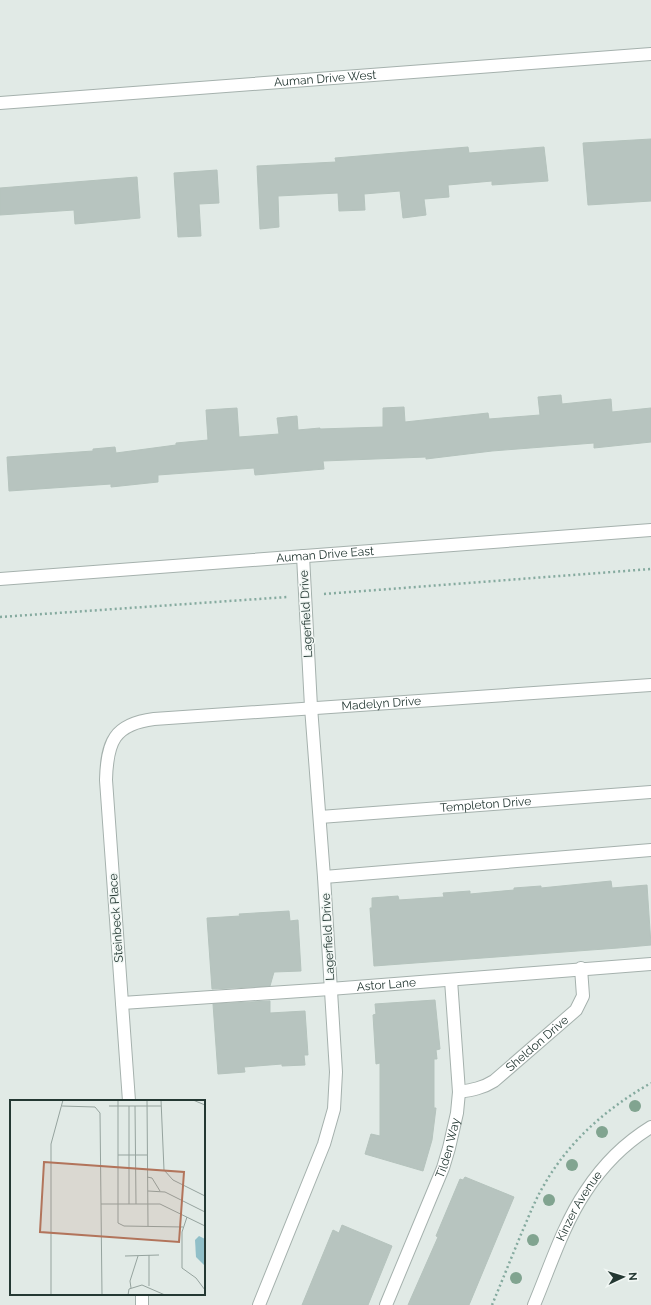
<svg xmlns="http://www.w3.org/2000/svg" width="651" height="1305" viewBox="0 0 651 1305" font-family="Raleway,sans-serif">
<style>
.building{fill:#b7c4bf;stroke:#b5c3bd}
.lines{fill:none;stroke-linecap:round;stroke-linejoin:round}
.minor-casing{stroke:#a5b1ad;stroke-width:14}
.path{stroke:#85aa9f;stroke-width:2.5;stroke-dasharray:2 3;stroke-linecap:butt}
.minor{stroke:#fff;stroke-width:12}
.tree{fill:#81a490}
.labels{text-anchor:middle;stroke-width:3;stroke-linejoin:round;paint-order:stroke}
.street-label{font-size:12px;fill:#243833;stroke:#f1f7f4}
.inset-road{fill:none;stroke:#95a39e;stroke-width:1}
.view{fill:#b2745b;fill-opacity:0.15;stroke:#b2745b;stroke-width:2}
.inset-edge{fill:none;stroke:#243833;stroke-width:2}
</style>
<rect width="100%" height="100%" fill="#e1eae6"/>
<g class="building">
<polygon points="651,139 651,201 588,205 583,143"/>
<polygon points="468,147 469,153 544,147 548,181 492,185 492,181 448,185 449,197 424,199 426,215 403,218 400,191 364,194 365,210 339,211 338,193 278,196 279,227 260,229 257,166 336,162 335,158"/>
<polygon points="217,170 219,203 199,204 201,236 178,237 174,173"/>
<polygon points="137,177 140,218 75,224 74,210 0,215 0,188"/>
<polygon points="561,395 562,404 611,399 612,412 651,408 651,442 594,448 594,443 492,451 426,459 426,457 323,461 324,469 255,475 254,468 158,475 158,482 111,487 111,484 9,491 7,457 93,451 93,449 115,447 116,453 176,445 176,443 208,440 206,410 237,408 239,437 279,434 277,418 297,416 298,430 320,428 320,429 383,427 383,408 404,407 405,422 488,413 489,419 540,415 538,397"/>
<polygon points="611,881 612,888 647,885 651,945 618,948 374,966 370,908 372,908 372,898 398,896 399,900 444,897 443,893 470,891 470,894 514,890 514,888 541,886 541,888"/>
<polygon points="289,911 290,921 298,920 301,971 274,972 270,986 212,989 207,918 240,916 239,914"/>
<polygon points="435,1000 440,1049 436,1050 437,1059 434,1059 434,1108 436,1108 432,1140 423,1171 365,1154 371,1134 380,1136 380,1063 376,1064 373,1015 376,1014 375,1004"/>
<polygon points="270,1001 270,1013 305,1011 308,1055 304,1055 305,1065 282,1066 282,1064 244,1067 245,1072 218,1074 213,1004"/>
<polygon points="465,1177 514,1197 469,1305 408,1305 438,1237 436,1236 460,1179 463,1180"/>
<polygon points="342,1225 392,1246 368,1305 302,1305 333,1230 339,1233"/>
</g>
<g class="lines">
<g class="minor-casing">
<g id="minor">
<path id="s1" d="M0,103L651,54"/>
<path id="s2" d="M0,579L651,530"/>
<path id="s3" d="M320,817L651,792"/>
<polyline points="324,877 651,850"/>
<path id="s4" d="M122,1003L330,989L651,964"/>
<path id="s5" d="M459,1092C472,1090 483,1088 494,1081L576,1010L583,996L581,968"/>
<path id="s6" d="M129,1101L106,780C107,742 114,724 154,719L651,685"/>
<polyline points="142,1305 142,1294"/>
<polyline points="259,1305 324,1144 334,1109 336,1072 324,877 311,707 303,556"/>
<path id="s7" d="M386,1305L443,1168L449,1148L457,1113L459,1092L451,980"/>
<path id="s8" d="M534,1305C550,1267 563,1225 586,1191C603,1165 625,1143 651,1127"/>
</g>
</g>
<g class="path">
<polyline points="324,594 651,569"/>
<polyline points="0,617 287,597"/>
<path d="M492,1305C502,1281 512,1256 522,1232C529,1216 535,1200 544,1185C569,1141 607,1108 651,1083"/>
</g>
<use href="#minor" class="minor"/>
</g>
<g class="tree">
<circle cx="635" cy="1106" r="6"/>
<circle cx="602" cy="1132" r="6"/>
<circle cx="572" cy="1165" r="6"/>
<circle cx="549" cy="1200" r="6"/>
<circle cx="533" cy="1240" r="6"/>
<circle cx="516" cy="1278" r="6"/>
</g>
<g class="labels">
<g class="street-label">
<text dy="4" stroke="none"><textPath href="#s1" startOffset="326">Auman Drive West</textPath></text>
<text dy="4" stroke="none"><textPath href="#s2" startOffset="326">Auman Drive East</textPath></text>
<text transform="translate(306 614) rotate(-93)" y="4">Lagerfield Drive</text>
<text dy="4" stroke="none"><textPath href="#s6" startOffset="638">Madelyn Drive</textPath></text>
<text dy="4" stroke="none"><textPath href="#s3" startOffset="166">Templeton Drive</textPath></text>
<text transform="translate(116 918) rotate(-94)" y="4">Steinbeck Place</text>
<text transform="translate(328 937) rotate(-93)" y="4">Lagerfield Drive</text>
<text dy="4" stroke="none"><textPath href="#s4" startOffset="265">Astor Lane</textPath></text>
<text dy="4" stroke="none"><textPath href="#s5" startOffset="94">Sheldon Drive</textPath></text>
<text dy="4" stroke="none"><textPath href="#s7" startOffset="169">Tilden Way</textPath></text>
<text dy="4" stroke="none"><textPath href="#s8" startOffset="109">Kinzer Avenue</textPath></text>
</g>
</g>
<g transform="translate(10 1100)">
<rect width="195" height="195" fill="#e1eae6"/>
<path d="M189,136L195,139V166L186,157L185,140Z" fill="#90bfc8"/>
<path class="inset-road" d="M108,0V123L114,126L173,127M137,0L138,126M151,0L154,70L163,80L195,96M183,0L195,5M52,6L85,7L90,13L92,195M99,6H151M119,6V104M125,6L126,104M108,55H137M137,77L142,78L150,91M138,91L155,92L195,112M91,104H150L195,126M177,117L172,132V168L186,178L195,190M139,155V186M115,156L149,155M121,188L120,181L128,156M41,195V44L53,0M118,195L119,189L132,185L155,195"/>
<path class="view" d="M34,62L174,72L169,142L30,132Z"/>
<rect width="195" height="195" class="inset-edge"/>
</g>
<g transform="translate(623 1277) rotate(86)" stroke="#f1f7f4" stroke-width="3" paint-order="stroke">
<path d="M0-3L7 15L0 10L-7 15Z" fill="#243833"/>
<text y="-6" font-size="11" font-weight="bold" text-anchor="middle" fill="#243833">N</text>
</g>
</svg>
